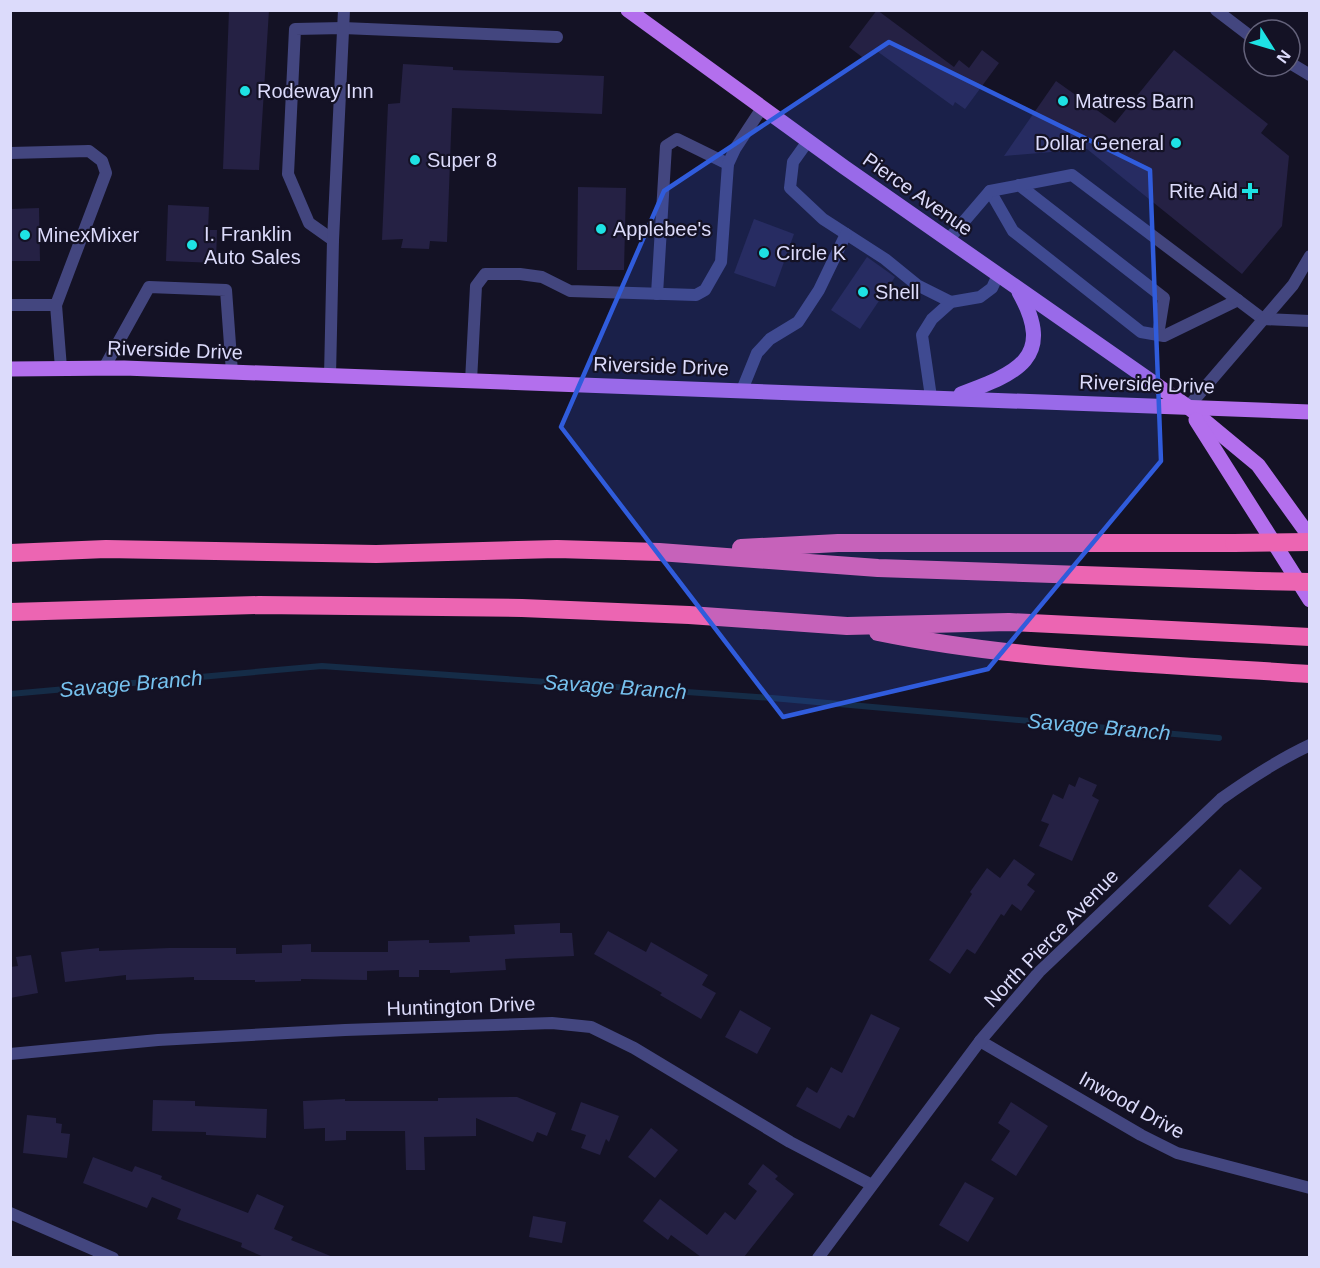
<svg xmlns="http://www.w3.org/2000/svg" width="1320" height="1268" viewBox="0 0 1320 1268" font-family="Arial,sans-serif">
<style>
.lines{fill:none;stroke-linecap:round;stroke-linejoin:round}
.stream{stroke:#152c47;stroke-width:6}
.building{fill:#252144}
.lane{stroke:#43467f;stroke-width:12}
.street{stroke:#43467f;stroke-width:12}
.primary{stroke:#b36fed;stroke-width:15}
.highway{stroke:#ec65b2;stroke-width:18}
.highway-bridge{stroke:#ec65b2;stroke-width:18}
.marked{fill:#305cdc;fill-opacity:0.2;stroke:#305cdc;stroke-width:4.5;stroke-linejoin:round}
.poi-dot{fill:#1ee2e4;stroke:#141225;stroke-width:2}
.labels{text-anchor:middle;stroke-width:4.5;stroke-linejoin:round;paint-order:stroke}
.poi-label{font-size:20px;fill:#dcdbfb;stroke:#141225;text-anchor:start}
.street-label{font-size:20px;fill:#dcdbfb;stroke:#141225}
.water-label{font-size:21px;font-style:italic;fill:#76c1ee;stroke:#141225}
</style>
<rect width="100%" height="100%" fill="#141225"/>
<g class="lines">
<polyline class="stream" points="10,694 322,666 772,698 1219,738"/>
</g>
<g class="building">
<polygon points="229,10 269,10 259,170 223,169"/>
<polygon points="877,10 954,67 959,60 969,68 982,50 999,63 965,109 955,102 953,106 874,49 866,60 849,47"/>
<polygon points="1174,50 1268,124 1261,133 1289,156 1282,226 1242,274 1087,149 1004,156 1056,81 1115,123"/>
<polygon points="403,64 453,67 453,70 604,76 602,114 452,108 447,242 430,241 429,249 401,248 403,239 382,240 388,104 400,103"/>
<polygon points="578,187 626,188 624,270 577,270"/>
<polygon points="168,205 209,207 208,230 217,230 216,263 166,261"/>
<polygon points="39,208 40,261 10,261 10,209"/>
<polygon points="754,219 794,234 775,287 734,273"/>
<polygon points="867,257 895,277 860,329 831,310"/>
<polygon points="1079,777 1097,785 1092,796 1099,800 1072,861 1039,846 1049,824 1041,821 1053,794 1063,799 1069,784 1075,787"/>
<polygon points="1014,859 1035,874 1027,885 1035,891 1021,911 1012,904 1004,916 1001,914 975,954 967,949 950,974 929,960 972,894 970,892 987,868 1000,878"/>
<polygon points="1240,869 1262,888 1230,925 1208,906"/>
<polygon points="560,923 560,933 572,933 574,956 505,959 506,970 450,973 450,970 419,970 419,977 399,977 399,970 367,971 367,980 301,979 301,981 255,982 255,980 194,980 194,977 126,980 126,975 65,982 61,952 99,948 99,951 169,948 236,948 236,954 282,953 282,945 311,944 311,952 388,952 388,941 429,940 429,943 470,942 469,936 515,934 514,925"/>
<polygon points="608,931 646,952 651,942 708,975 702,985 716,993 701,1019 660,995 662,993 594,954"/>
<polygon points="31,955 38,993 10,998 10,967 18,966 16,957"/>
<polygon points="740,1010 771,1028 757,1054 725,1037"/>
<polygon points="871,1014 900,1028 854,1118 848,1115 840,1129 796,1106 807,1087 817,1093 831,1067 842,1073"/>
<polygon points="517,1097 556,1113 547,1136 537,1132 533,1142 476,1118 476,1136 424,1137 425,1170 406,1170 405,1131 346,1131 346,1140 325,1141 325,1128 304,1129 303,1101 345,1099 345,1101 438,1101 438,1098"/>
<polygon points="153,1100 195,1101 195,1106 267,1109 266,1138 206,1135 206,1132 152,1131"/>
<polygon points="581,1102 619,1116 609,1142 606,1139 600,1155 581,1148 586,1135 571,1130"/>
<polygon points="1011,1102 1048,1126 1016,1176 991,1160 1010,1131 998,1123"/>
<polygon points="27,1115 56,1118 56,1123 62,1124 61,1133 70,1134 67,1158 23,1153"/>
<polygon points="651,1128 678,1150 655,1178 628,1157"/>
<polygon points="93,1157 132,1172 135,1166 162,1176 161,1179 248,1213 257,1194 284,1206 274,1229 293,1237 291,1240 333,1257 264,1257 241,1247 242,1243 177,1219 181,1209 152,1197 147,1208 83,1183"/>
<polygon points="763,1164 778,1176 775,1179 794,1194 744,1257 701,1257 671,1235 668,1240 643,1221 660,1199 707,1235 725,1212 735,1220 757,1191 748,1184"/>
<polygon points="965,1182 994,1198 968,1242 939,1225"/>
<polygon points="533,1216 566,1222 562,1243 529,1237"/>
</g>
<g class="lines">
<g class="lane">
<polyline points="808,141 793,162 790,188 823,219 885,259 917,285 951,302"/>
<polyline points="10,153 89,151 102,161 106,173 56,305 61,368"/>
<polyline points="1019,185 1164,298 1158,335"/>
<polyline points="990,191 1013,231 1141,332 1164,336 1238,300"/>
<polyline points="333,240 309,223 288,174 295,29 343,28 557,37"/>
<polyline points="948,240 990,191 1072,175 1263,319 1310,321"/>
<polyline points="657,294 666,146 677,139 728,164"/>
<polyline points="10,305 56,305"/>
<polyline points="104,368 149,287 226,290 232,372"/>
<polyline points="330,376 333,240 344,10"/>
<polyline points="471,381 476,286 485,274 520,274 542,277 570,291 696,295 705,290 721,262 728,164 735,149 762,108"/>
<polyline points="742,390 757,353 770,339 798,322 819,290 846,234"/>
<polyline points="931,397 922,335 932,319 951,302 980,297 992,288 998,275"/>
</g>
<g class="street">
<polyline points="1216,10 1254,39"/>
<polyline points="1290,63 1310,75"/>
<polyline points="1188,407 1293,285 1310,256"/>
<polyline points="980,1041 1141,1135 1177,1153 1310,1188"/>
<polyline points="10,1054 158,1040 345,1030 552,1023 591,1027 634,1048 790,1142 872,1185"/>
<polyline points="10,1213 113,1258"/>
<path d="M818,1258L980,1041L1039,972L1221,799C1249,779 1278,760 1310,745"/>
</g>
<g class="primary">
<polyline points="628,10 844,167 1188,407 1258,465 1310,537"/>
<polyline points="10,369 124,368 1310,412"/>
<path d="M961,394C1017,373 1056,358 1019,292"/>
<polyline points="1196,420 1310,600"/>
</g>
<g class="highway">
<polyline points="741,548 838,543 1234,543"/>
<polyline points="10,553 106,549 376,554 557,549 659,552 878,568 1258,581"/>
<polyline points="10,612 259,605 522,608 689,615 847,626 1009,622 1310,637"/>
<path d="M878,632C1019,661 1166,664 1310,674"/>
</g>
<g class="highway-bridge">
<polyline points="1234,543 1310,542"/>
<polyline points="1258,581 1310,582"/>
</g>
</g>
<path class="marked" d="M889,42L1150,170L1161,461L988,669L783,717L561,427L664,191Z"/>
<g class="poi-dot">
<circle cx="245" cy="91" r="6"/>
<circle cx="1063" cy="101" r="6"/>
<circle cx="1176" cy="143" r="6"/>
<circle cx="415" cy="160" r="6"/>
<path d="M1247 182h6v6h6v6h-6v6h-6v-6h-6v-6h6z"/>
<circle cx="601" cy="229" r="6"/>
<circle cx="25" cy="235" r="6"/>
<circle cx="192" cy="245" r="6"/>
<circle cx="764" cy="253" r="6"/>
<circle cx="863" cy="292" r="6"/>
</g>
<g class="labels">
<g class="poi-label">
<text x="257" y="98">Rodeway Inn</text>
<text x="1075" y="108">Matress Barn</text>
<text x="1164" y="150" text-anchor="end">Dollar General</text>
<text x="427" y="167">Super 8</text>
<text x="1238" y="198" text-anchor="end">Rite Aid</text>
<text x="613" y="236">Applebee's</text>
<text x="204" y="241">I. Franklin<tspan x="204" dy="23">Auto Sales</tspan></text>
<text x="37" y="242">MinexMixer</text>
<text x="776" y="260">Circle K</text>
<text x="875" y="299">Shell</text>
</g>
<g class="street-label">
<text transform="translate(918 194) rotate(35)" y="7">Pierce Avenue</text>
<text transform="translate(175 350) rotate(2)" y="7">Riverside Drive</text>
<text transform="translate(661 366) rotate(2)" y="7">Riverside Drive</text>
<text transform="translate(1147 384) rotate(2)" y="7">Riverside Drive</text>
<text transform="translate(1051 938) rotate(-46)" y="7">North Pierce Avenue</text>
<text transform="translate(461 1006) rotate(-2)" y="7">Huntington Drive</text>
<text transform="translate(1132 1105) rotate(29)" y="7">Inwood Drive</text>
</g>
<g class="water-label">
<text transform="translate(131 684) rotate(-5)" y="7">Savage Branch</text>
<text transform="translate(615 687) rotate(4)" y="7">Savage Branch</text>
<text transform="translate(1099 727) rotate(5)" y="7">Savage Branch</text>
</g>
</g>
<rect width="1320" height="1268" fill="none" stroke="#dcdbfb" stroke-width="24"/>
<g transform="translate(1272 48) rotate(127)"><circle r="28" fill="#141225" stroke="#64627b" stroke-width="1.5"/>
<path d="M0-4.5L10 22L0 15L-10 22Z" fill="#1ee2e4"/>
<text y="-9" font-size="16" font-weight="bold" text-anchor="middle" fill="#dcdbfb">N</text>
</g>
</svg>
